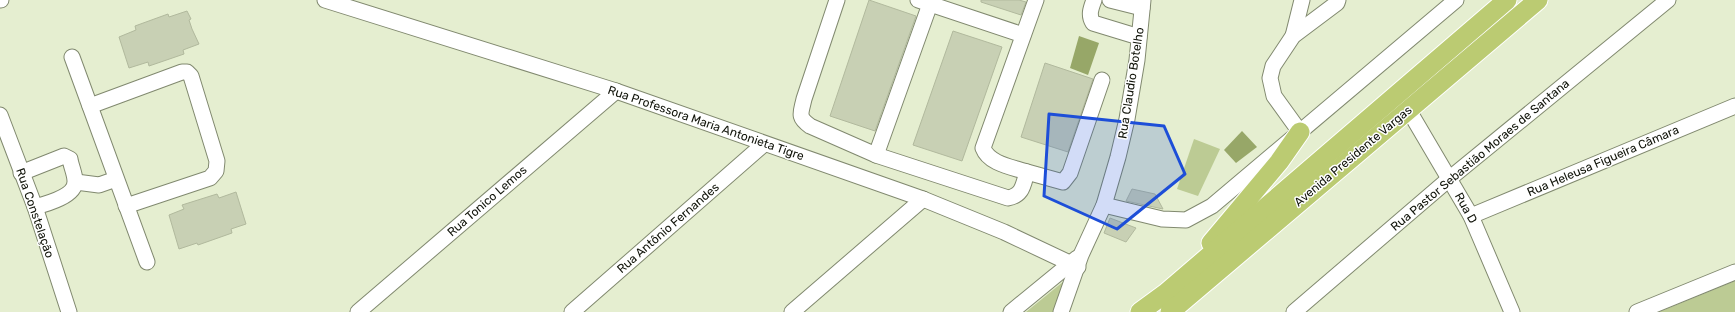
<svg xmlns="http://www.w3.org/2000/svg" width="1735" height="312" viewBox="0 0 1735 312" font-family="Rubik,sans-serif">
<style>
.green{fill:#bccb94}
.water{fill:#97a768}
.building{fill:#c8d0b4;stroke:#b1b99d}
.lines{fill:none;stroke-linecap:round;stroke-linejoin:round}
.minor-casing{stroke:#81896f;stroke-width:17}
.major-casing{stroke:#fff;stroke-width:21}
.minor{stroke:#fff;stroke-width:15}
.major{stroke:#bbcb72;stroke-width:19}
.marked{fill:#1d4ed8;fill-opacity:0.2;stroke:#1d4ed8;stroke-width:3;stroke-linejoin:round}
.labels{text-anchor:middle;stroke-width:3;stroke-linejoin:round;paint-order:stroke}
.street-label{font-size:12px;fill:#101309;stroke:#fff}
</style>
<rect width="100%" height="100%" fill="#e5eed0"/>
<g class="green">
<polygon points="1194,139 1220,149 1198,196 1177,189"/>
<polygon points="1069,277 1059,312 1026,312"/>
<polygon points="1735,281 1735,312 1659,312"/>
</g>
<g class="water">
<polygon points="1079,36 1099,43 1088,75 1070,68"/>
<polygon points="1242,131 1257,147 1236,163 1224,150"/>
</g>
<g class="building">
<polygon points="869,0 916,16 875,131 830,116"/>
<polygon points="981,0 1019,0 1026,2 1021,15 981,2"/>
<polygon points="187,11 191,19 189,20 192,29 199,44 183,50 184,54 149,66 148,62 129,68 119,37 136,30 135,26 168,14 169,17"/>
<polygon points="953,31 1002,47 962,161 913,145"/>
<polygon points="1045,63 1093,79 1068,152 1021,137"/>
<polygon points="1132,189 1155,194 1163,209 1126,201"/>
<polygon points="236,192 246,224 231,229 232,233 198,245 197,243 179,249 169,215 184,209 182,205 217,194 219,198"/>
<polygon points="1110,218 1136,228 1126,242 1104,233"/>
</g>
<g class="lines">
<g class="minor-casing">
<g id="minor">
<polyline points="0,0 1,0"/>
<polyline points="325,0 616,91 923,199 1004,232 1078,267"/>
<path d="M837,0L804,99C801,113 797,117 810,126L876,155L1008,198C1023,195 1023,185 1027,172C1012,167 989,164 983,148L1036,0"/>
<polyline points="918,0 1023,35"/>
<path d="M1094,0C1091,8 1088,15 1093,23L1139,37"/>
<polyline points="1110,0 1142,8"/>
<polyline points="1293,36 1302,0"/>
<polyline points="72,57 147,262"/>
<polyline points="90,106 182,72 187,72 191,76 217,161 216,171 210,178 126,206"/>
<polyline points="1408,109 1471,216 1512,312"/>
<polyline points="0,115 35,207 69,312"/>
<polyline points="1300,132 1274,96 1270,78 1273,66 1293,36 1337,3 1338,0"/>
<polyline points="876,155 930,4"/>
<polyline points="1027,172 1063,182 1070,173 1102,80"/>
<path d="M21,173L64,156L70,159C71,166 75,174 75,181C76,196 46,204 35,207"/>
<polyline points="76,182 99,185 116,179"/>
<polyline points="1104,205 1162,219 1186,220 1212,206 1456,0"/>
<polyline points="1471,216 1735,106"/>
<polyline points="358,312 616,91"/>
<polyline points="572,312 764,144"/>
<polyline points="792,312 923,199"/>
<polyline points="1011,312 1077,258"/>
<polyline points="1061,312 1081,255 1104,205 1118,157 1127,119 1137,60 1143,0"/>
<polyline points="1294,312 1449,179 1668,0"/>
<polyline points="1637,312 1735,272"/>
</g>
</g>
<g class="major-casing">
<g id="major">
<polyline points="1211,243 1279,162 1300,132"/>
<polyline points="1140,312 1166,293 1507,0"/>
<polyline points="1170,312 1538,0"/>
</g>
</g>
<use href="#minor" class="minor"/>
<use href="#major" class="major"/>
</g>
<path class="marked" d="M1049,114L1164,126L1185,174L1117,229L1044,196Z"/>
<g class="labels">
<g class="street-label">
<text transform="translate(1131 83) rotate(-81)" y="4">Rua Claudio Botelho</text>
<text transform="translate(706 123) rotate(19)" y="4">Rua Professora Maria Antonieta Tigre</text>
<text transform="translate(1480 155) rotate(-40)" y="4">Rua Pastor Sebastião Moraes de Santana</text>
<text transform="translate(1353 156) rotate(-40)" y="4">Avenida Presidente Vargas</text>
<text transform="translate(1603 161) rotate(-23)" y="4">Rua Heleusa Figueira Câmara</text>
<text transform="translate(487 201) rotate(-41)" y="4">Rua Tonico Lemos</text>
<text transform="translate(1466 208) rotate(61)" y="4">Rua D</text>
<text transform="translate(35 213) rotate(71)" y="4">Rua Constelação</text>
<text transform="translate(668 228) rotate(-41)" y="4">Rua Antônio Fernandes</text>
</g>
</g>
</svg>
